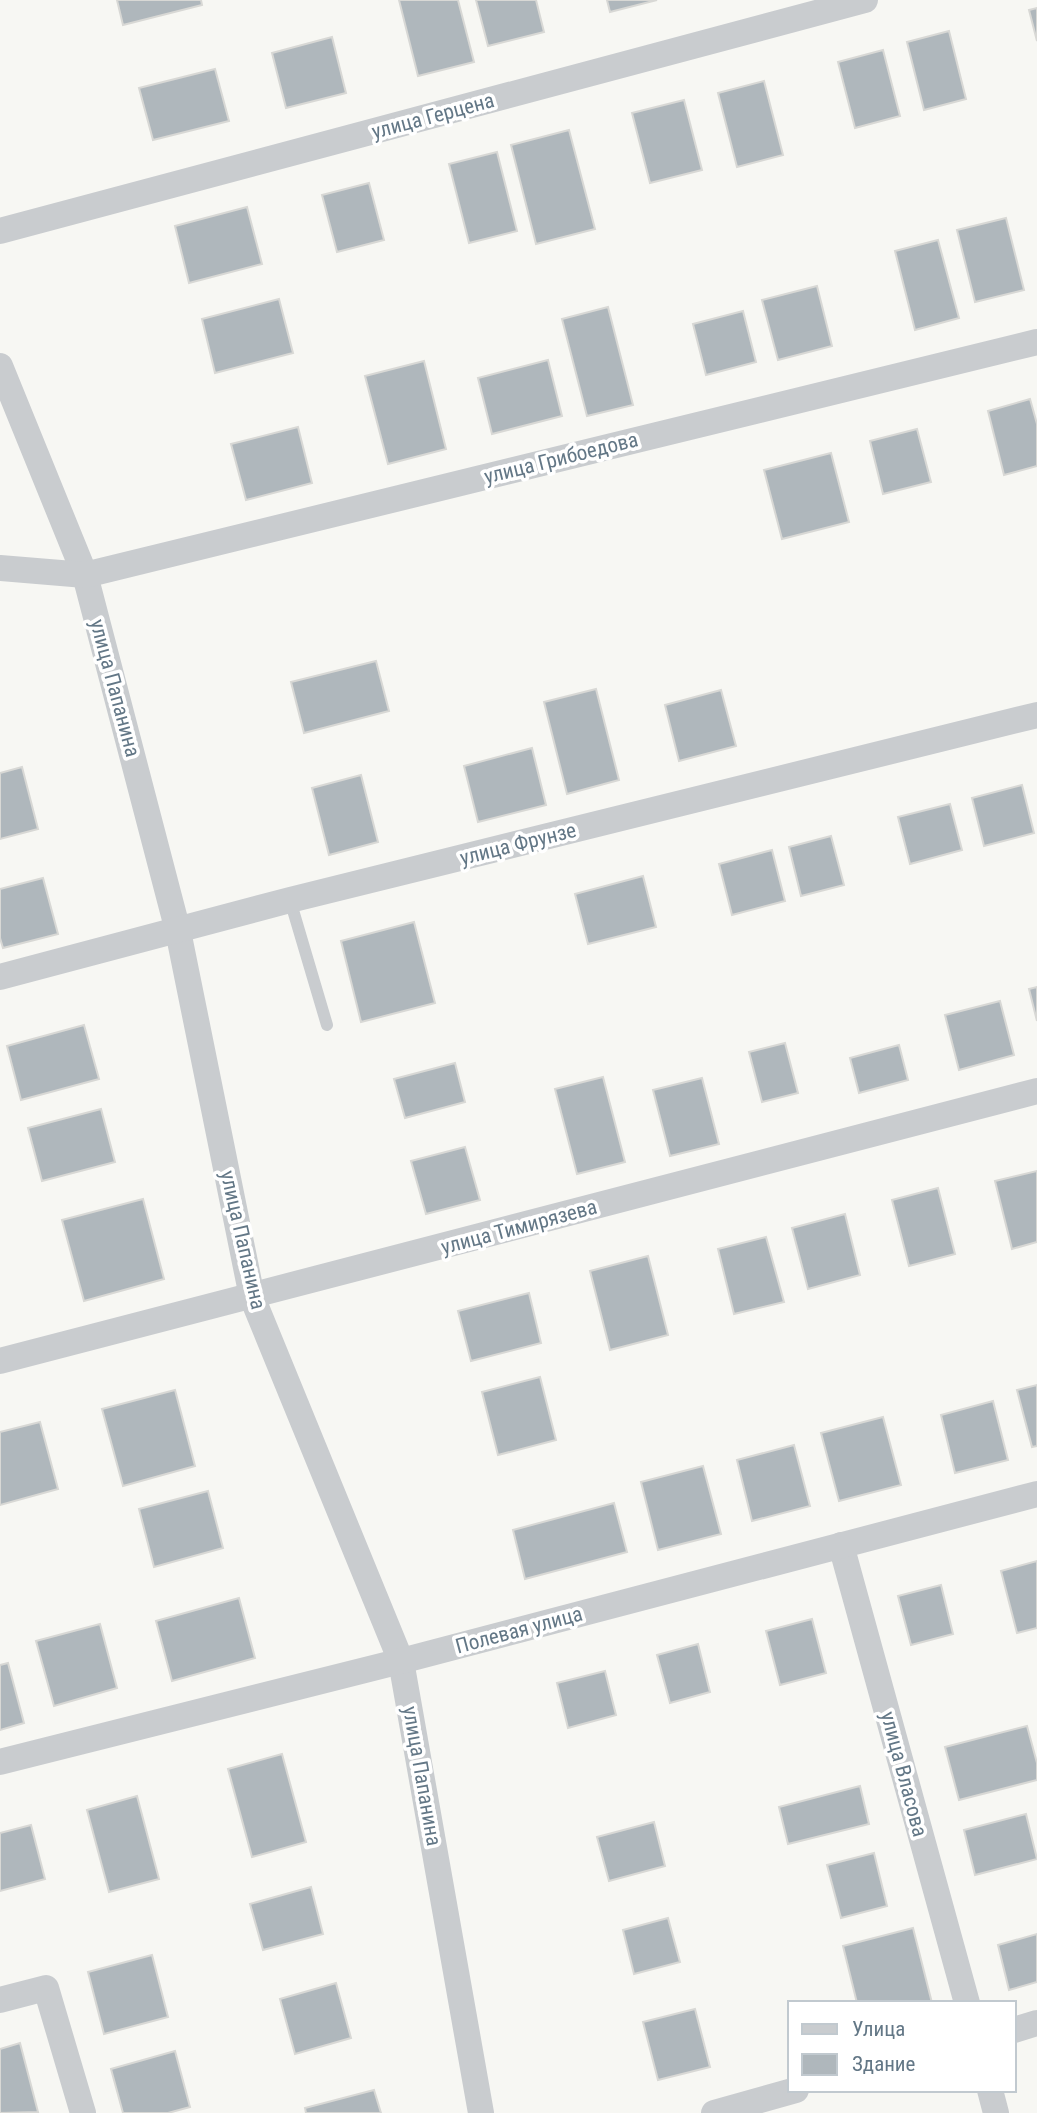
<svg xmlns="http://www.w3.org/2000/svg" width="1037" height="2113" viewBox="0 0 1037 2113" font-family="'Roboto Condensed',sans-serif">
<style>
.building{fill:#afb7bc;stroke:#d8d8d5;stroke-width:2}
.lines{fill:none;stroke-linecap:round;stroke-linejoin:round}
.service{stroke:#c9cccf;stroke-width:12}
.minor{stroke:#c9cccf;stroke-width:26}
.labels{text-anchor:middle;stroke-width:7;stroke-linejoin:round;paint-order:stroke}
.street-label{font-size:21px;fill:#637786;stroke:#fff}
</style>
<rect width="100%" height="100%" fill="#f7f7f3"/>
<g class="building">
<polygon points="117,0 201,0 202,5 123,25"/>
<polygon points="399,0 458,0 474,62 418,76"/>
<polygon points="476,0 536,0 544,32 488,46"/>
<polygon points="607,0 657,0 610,12"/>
<polygon points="1037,8 1037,41 1029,10"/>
<polygon points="949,31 966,99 924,110 907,42"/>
<polygon points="332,37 346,93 286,108 272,53"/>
<polygon points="883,50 900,116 855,128 838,62"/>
<polygon points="215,69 229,121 153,140 139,88"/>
<polygon points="764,81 783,155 737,167 718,93"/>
<polygon points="684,100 702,170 650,183 632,113"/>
<polygon points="569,130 595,229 536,244 511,145"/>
<polygon points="497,152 517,231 469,243 449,164"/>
<polygon points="369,183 384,240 337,252 322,195"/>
<polygon points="247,207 262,264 189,283 175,226"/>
<polygon points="1006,218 1024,290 975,302 957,230"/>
<polygon points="938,240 959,318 915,330 895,251"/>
<polygon points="817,286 832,346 778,360 762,300"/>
<polygon points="279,299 293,353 215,373 202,319"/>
<polygon points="608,307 633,405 587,416 562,319"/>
<polygon points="743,311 756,362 706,375 693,324"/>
<polygon points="548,360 562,416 492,434 478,378"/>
<polygon points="424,361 446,449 388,464 365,376"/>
<polygon points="1030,399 1037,424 1037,466 1004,475 988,411"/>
<polygon points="298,427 312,483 246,500 231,444"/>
<polygon points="917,429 931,482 883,494 870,441"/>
<polygon points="831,453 849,522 782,539 764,470"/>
<polygon points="376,661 389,711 304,733 291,682"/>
<polygon points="596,689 619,780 567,794 544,702"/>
<polygon points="721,690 736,746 679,761 665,705"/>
<polygon points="532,748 546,805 478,822 464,766"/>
<polygon points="22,767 38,829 0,839 0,773"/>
<polygon points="361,775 378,842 329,855 312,788"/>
<polygon points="1022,785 1034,833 984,846 972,798"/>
<polygon points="950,804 962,850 910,864 898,817"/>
<polygon points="831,836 844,885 801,896 789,847"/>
<polygon points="772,850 785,901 732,915 719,864"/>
<polygon points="643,876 656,927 588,944 575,894"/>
<polygon points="43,878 58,934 3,948 0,938 0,889"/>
<polygon points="414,922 435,1003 361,1022 341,941"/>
<polygon points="1037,987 1037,1021 1029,989"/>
<polygon points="1000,1001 1014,1055 959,1070 945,1015"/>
<polygon points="84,1025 99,1079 21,1100 7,1046"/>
<polygon points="785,1043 798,1093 762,1102 749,1052"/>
<polygon points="899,1045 908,1080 859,1093 850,1058"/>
<polygon points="455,1063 465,1102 405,1118 394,1079"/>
<polygon points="603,1077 625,1162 577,1174 555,1089"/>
<polygon points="702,1078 719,1144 670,1156 653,1090"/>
<polygon points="101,1109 115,1162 42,1181 28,1128"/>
<polygon points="465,1147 480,1200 426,1214 411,1161"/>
<polygon points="1037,1171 1037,1242 1012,1249 995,1181"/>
<polygon points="938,1188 955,1254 909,1266 892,1200"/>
<polygon points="143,1199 164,1279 84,1301 62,1220"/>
<polygon points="845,1214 860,1275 808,1289 792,1228"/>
<polygon points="766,1237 784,1302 734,1314 718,1249"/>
<polygon points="648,1256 668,1335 610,1350 590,1271"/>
<polygon points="529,1293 541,1343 471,1361 458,1311"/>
<polygon points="540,1377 556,1440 498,1455 482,1392"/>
<polygon points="1037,1385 1037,1446 1032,1447 1017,1390"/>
<polygon points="175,1390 195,1466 123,1486 102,1409"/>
<polygon points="993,1401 1008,1460 955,1473 941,1415"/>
<polygon points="883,1417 901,1485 839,1501 821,1433"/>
<polygon points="40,1422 58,1489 0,1505 0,1432"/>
<polygon points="794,1445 810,1506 752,1521 737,1460"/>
<polygon points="703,1466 721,1534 658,1550 641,1482"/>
<polygon points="208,1491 223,1548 154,1567 139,1509"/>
<polygon points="614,1503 627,1552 525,1579 513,1530"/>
<polygon points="1037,1561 1037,1628 1017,1633 1001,1571"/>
<polygon points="941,1585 953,1634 911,1645 898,1596"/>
<polygon points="239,1598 255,1658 172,1681 156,1621"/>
<polygon points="812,1619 826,1673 780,1685 766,1631"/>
<polygon points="100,1624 117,1688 54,1706 36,1641"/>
<polygon points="698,1644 710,1692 670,1703 657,1655"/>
<polygon points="8,1663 24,1723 0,1730 0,1665"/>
<polygon points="605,1671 616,1715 568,1728 557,1683"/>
<polygon points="1027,1726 1037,1763 1037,1780 959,1800 945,1747"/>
<polygon points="282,1754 306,1842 252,1857 228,1769"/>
<polygon points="860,1786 869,1824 788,1844 779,1807"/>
<polygon points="137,1796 159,1879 109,1892 87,1810"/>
<polygon points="1026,1814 1037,1859 975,1875 964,1830"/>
<polygon points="654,1822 665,1866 609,1881 597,1837"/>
<polygon points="31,1825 45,1879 0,1891 0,1833"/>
<polygon points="874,1853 887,1906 841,1918 827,1865"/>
<polygon points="311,1887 323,1934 263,1950 250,1904"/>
<polygon points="668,1918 680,1962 634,1974 623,1930"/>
<polygon points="913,1928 932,2003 857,2003 843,1946"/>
<polygon points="1037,1934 1037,1982 1009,1990 998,1945"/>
<polygon points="152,1955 168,2017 104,2034 88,1972"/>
<polygon points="336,1983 351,2038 295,2054 280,1999"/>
<polygon points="695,2009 710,2067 658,2080 643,2022"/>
<polygon points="20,2043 38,2112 0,2113 0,2049"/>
<polygon points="175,2051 190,2107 168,2113 123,2113 111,2069"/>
<polygon points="374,2090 381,2113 306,2113 305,2108"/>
</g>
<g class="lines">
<polyline class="service" points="290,900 327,1025"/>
<g class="minor">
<polyline points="0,231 865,0"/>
<polyline points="0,366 85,575 178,931 252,1297 401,1661 481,2113"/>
<polyline points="0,568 85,575 1037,342"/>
<polyline points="0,977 290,900 1037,715"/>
<polyline points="0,1361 1037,1091"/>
<polyline points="841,1545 967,2003"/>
<polyline points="0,1762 401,1661 1037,1494"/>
<polyline points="0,2000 46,1988 83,2113"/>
<polyline points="1014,2030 1037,2023"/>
<polyline points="990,2090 996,2113"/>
<polyline points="714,2113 796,2090"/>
</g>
</g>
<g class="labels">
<g class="street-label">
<text transform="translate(433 116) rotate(-15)" y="7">улица Герцена</text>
<text transform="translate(561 458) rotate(-14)" y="7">улица Грибоедова</text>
<text transform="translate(115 688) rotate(75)" y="7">улица Папанина</text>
<text transform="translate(518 844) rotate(-14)" y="7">улица Фрунзе</text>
<text transform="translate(519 1227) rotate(-15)" y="7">улица Тимирязева</text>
<text transform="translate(243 1240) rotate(77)" y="7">улица Папанина</text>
<text transform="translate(519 1630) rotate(-15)" y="7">Полевая улица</text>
<text transform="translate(904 1774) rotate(75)" y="7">улица Власова</text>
<text transform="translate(422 1776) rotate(80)" y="7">улица Папанина</text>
</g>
</g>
<rect x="788" y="2001" width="228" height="91" fill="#ffffff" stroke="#c1c9cf" stroke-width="2"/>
<rect x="802" y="2024" width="35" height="10" fill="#c9cccf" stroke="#c1c9cf" stroke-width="2"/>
<text x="852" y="2036" font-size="21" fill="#637786">Улица</text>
<rect x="802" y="2054" width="35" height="21" fill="#afb7bc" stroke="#c1c9cf" stroke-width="2"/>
<text x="852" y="2071" font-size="21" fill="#637786">Здание</text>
</svg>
